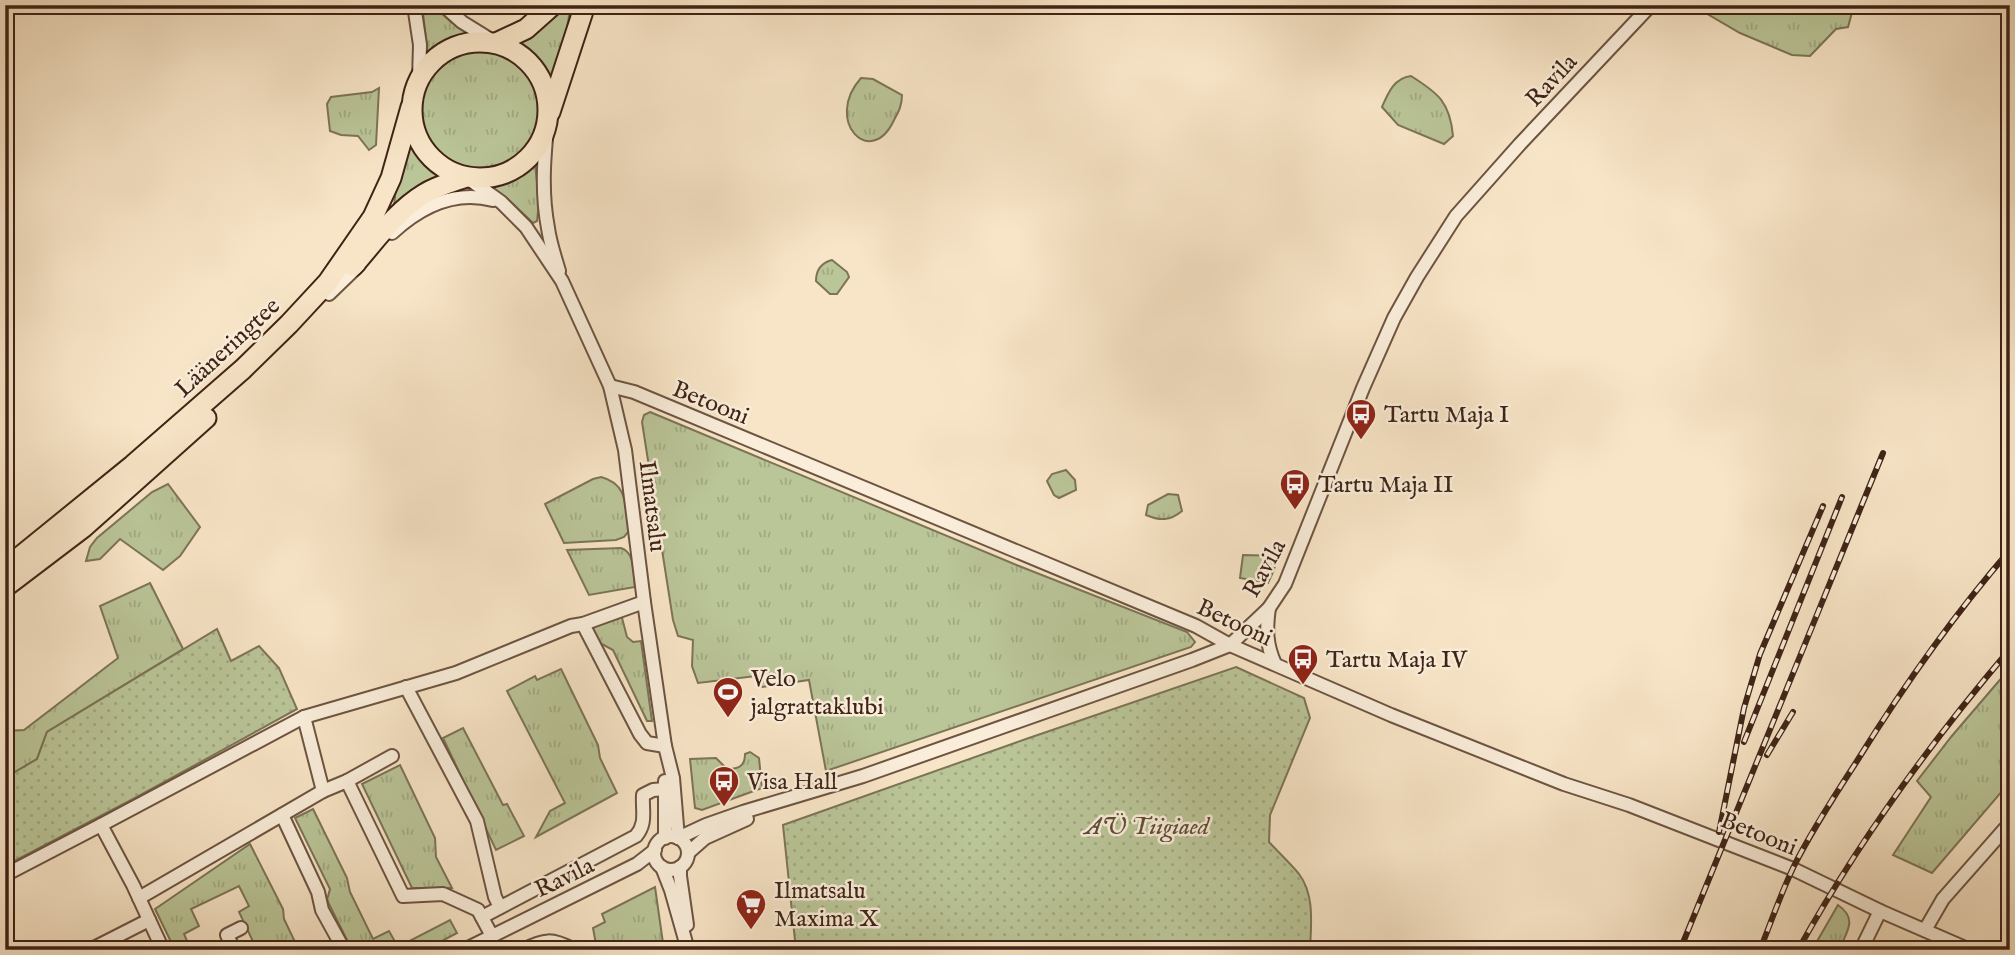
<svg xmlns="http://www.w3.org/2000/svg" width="2015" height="955" viewBox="0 0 2015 955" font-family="'IM FELL English',serif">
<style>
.grass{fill:url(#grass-tufts);stroke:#7c7457;stroke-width:2}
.garden{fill:url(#garden-dots);stroke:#7c7457;stroke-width:2}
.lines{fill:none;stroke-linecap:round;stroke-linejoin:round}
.minor-casing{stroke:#6d5442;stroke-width:16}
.highway-casing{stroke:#3f2316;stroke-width:23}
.minor{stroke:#faeedb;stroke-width:12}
.highway{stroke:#f8e5c7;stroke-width:19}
.rail-casing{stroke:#3f2316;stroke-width:6}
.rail{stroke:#faeedb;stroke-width:3.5;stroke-dasharray:10;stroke-linecap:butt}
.labels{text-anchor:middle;stroke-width:5;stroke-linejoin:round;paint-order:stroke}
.street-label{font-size:24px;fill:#3f2316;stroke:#faeedb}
.poi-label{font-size:24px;fill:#3f2316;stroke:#faeedb;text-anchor:start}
.park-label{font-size:24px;font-style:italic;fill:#5e4c36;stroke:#faeedb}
</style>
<defs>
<pattern id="grass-tufts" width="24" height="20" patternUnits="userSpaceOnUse" patternTransform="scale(1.75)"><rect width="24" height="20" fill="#bac598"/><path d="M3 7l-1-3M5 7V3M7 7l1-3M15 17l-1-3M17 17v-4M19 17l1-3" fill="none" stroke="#a1a982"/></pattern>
<pattern id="garden-dots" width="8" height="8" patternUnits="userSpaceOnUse" patternTransform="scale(1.75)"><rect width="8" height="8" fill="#bac598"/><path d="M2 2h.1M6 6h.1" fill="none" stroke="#a1a982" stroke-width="1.8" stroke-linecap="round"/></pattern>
</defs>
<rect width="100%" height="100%" fill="#f8e5c7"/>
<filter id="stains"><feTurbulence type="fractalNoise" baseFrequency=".00286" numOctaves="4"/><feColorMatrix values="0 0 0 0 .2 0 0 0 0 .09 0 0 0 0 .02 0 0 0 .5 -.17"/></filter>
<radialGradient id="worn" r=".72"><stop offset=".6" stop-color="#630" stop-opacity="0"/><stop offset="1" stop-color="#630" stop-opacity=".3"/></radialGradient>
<g class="grass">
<polygon points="422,5 433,5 451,22 473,36 455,40 428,56"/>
<polygon points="1692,5 1854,5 1848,27 1836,29 1810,56 1792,55 1740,33"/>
<path d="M567,6L570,7C568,34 558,59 550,85C543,67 530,56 515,45L534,35Z"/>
<circle cx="480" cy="111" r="60"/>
<path d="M1411,76C1438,93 1450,102 1453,136L1444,144L1398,125L1382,107C1388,93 1394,78 1411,76Z"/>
<path d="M861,78L873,79L902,95C902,105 899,111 894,120C871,170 823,121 861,78Z"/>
<polygon points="379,88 376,145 369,150 358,136 341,135 330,131 327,104 331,97 372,92"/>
<polygon points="409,136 426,162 444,177 394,207 396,186"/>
<polygon points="533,164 535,164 539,201 537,221 533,223 510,201 490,186 510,179"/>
<path d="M832,260L847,272L849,277L837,294H830L816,281C816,270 821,263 832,260Z"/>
<polygon points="650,412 1019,566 1187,632 1195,642 1191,647 826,771 809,680 762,687 756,676 698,683 692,666 693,640 678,636 673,620 642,422 644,415"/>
<polygon points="1066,470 1075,480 1076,490 1059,498 1054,495 1047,481 1052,474"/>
<path d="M601,477C629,484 625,508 629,531L624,537L616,540L564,543L545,504L593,479Z"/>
<polygon points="168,484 200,527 180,556 163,570 120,539 100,559 86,561 90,547 97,538 152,492"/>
<path d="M1168,494L1178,495L1182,511C1170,521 1160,521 1146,515L1148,505Z"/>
<path d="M621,548C636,553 633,574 635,587L589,595L567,550Z"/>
<polygon points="1243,555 1277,556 1274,570 1268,583 1240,578"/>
<polygon points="150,583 183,649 47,732 37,759 5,778 5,731 24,730 118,658 100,606"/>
<polygon points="621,614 627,637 633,642 641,641 652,721 647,721 613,650 598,642 593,630 595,625"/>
<polygon points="2010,668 2010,782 1932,873 1893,855 1931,797 1917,781 1951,737"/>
<polygon points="561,669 598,745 600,758 617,793 536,837 550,811 565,803 507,691 535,676 537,680"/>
<polygon points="463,728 503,805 507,804 524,836 496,850 443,738"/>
<path d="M750,752L759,758L762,788L702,810L695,808L690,759L716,758L727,769C739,769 745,766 745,754Z"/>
<polygon points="400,765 435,838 436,857 452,888 412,888 362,784"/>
<polygon points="313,809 347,878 350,892 373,939 389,931 398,947 450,920 457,933 425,950 352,950 327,900 330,889 295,818"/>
<polygon points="250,844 283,909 284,919 296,944 283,950 257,950 239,912 249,906 239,886 191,909 199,926 184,934 191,950 175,950 155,909"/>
<polygon points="655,887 664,950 597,950 593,928 605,922 602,914"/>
<path d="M1838,905C1858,919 1847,931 1839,950H1812Z"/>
</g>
<g class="garden">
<polygon points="217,629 231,661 259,646 279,668 297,709 137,797 5,866 5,778 37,759 47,732"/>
<path d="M1236,667L1304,698L1310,718L1270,815L1269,842C1279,853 1290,863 1299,874C1315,895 1311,925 1310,950H796L783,825L1026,739Z"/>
</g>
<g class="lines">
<g class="minor-casing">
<g id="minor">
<polyline points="414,5 420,45 419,78"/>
<polyline points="443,5 462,22 496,43"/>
<path d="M548,119C544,155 541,192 548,228C550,243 555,257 559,271"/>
<polyline points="466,177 501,202 526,227 562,281 610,386 625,450 644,602 665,746 673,778 678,838"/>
<path d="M392,233C420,207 455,190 493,200"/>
<polyline points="329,294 359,265"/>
<polyline points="610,386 634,392 1196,626 1230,645 1391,715 1564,784 1629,805 1793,869 1880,911 1970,950"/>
<path d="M1269,608C1266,629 1266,644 1275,664"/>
<polyline points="583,624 640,734 647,743 665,746"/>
<polyline points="406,687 477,821 495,897 500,907"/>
<polyline points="392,756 347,781 403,896 443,894 478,910 492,936"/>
<polyline points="665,781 665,838"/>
<polyline points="323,791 347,781"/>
<polyline points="282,815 318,892 322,910 344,950"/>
<polyline points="101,825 304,717 456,673 571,626 583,624 644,602"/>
<circle cx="671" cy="853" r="17"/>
<polyline points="678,838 706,825 743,812 863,776 1192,660 1230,645 1269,608 1285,584 1363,388 1394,318 1417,277 1456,216 1520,144 1651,5"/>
<polyline points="688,853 705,838 747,819"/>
<polyline points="662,867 671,890 688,950"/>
<polyline points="680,867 680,876 687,925"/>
<polyline points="5,875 101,825 133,885 163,950"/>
<polyline points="139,898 323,791 304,717"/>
<path d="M482,917L636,836C647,823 642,811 643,795L653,790L665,789"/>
<polyline points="1925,930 1943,899 2010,823"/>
<polyline points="90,950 149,920"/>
<polyline points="234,950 227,935 241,928"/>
<polyline points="464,950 637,864 655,850"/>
<path d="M523,950C544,939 552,938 574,950"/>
<polyline points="1861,950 1880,911"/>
</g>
</g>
<g class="highway-casing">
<g id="highway">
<circle cx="480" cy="110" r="68"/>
<polyline points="496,43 526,29 553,5"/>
<polyline points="550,112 585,5"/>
<path d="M353,266C375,241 396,211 424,194C437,186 452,182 466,177"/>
<polyline points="5,569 133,465 243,369 289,324 328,282 373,217 391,178 411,107"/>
<polyline points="5,587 84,527 206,418"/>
</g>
</g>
<use href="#minor" class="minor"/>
<use href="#highway" class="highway"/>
<g class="rail-casing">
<g id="rail">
<polyline points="1744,742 1842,497"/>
<polyline points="1767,755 1793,712"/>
<polyline points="1719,832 1744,708 1760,654 1823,506"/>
<polyline points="1680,950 1883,453"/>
<path d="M1760,950C1771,922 1781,893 1794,866C1812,830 1835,795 1857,761C1903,687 1952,617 2010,550"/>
<path d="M1798,950C1858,842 1930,743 2010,649"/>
</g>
</g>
<use href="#rail" class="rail"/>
</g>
<defs>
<g id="bus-pin" transform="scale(1.575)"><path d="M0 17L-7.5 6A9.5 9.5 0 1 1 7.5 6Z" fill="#8f2418" stroke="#faeedb"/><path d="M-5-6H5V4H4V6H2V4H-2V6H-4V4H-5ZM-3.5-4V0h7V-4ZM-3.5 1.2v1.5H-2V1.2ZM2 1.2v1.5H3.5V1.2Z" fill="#fff"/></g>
<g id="stadium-pin" transform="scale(1.575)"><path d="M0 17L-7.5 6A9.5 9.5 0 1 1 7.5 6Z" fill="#8f2418" stroke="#faeedb"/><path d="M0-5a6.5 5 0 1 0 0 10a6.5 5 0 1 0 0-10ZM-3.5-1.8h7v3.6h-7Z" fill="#fff"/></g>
<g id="supermarket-pin" transform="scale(1.575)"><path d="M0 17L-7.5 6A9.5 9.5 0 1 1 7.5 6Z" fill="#8f2418" stroke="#faeedb"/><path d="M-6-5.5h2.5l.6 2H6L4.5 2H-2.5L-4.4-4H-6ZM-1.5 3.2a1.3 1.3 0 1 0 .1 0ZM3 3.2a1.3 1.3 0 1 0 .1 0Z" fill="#fff"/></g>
</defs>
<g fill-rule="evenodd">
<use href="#bus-pin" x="1361" y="414"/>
<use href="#bus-pin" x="1295" y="484"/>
<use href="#bus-pin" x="1303" y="659"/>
<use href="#stadium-pin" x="728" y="692"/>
<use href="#bus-pin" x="724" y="781"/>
<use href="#supermarket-pin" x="751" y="904"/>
</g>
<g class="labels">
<g class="street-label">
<text transform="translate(1551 80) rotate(-47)" y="8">Ravila</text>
<text transform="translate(227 347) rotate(-43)" y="8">Lääneringtee</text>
<text transform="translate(711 402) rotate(22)" y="8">Betooni</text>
<text transform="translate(653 506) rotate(83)" y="8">Ilmatsalu</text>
<text transform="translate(1264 568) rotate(-61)" y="8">Ravila</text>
<text transform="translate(1235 622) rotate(25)" y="8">Betooni</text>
<text transform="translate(1759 833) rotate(22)" y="8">Betooni</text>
<text transform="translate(564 877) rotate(-26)" y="8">Ravila</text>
</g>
<g class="poi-label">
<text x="1384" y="422">Tartu Maja I</text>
<text x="1318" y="492">Tartu Maja II</text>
<text x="1326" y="667">Tartu Maja IV</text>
<text x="751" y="686">Velo<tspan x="751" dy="28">jalgrattaklubi</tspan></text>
<text x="747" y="789">Visa Hall</text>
<text x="774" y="898">Ilmatsalu<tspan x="774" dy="28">Maxima X</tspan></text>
</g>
<g class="park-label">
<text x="1147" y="834">AÜ Tiigiaed</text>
</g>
</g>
<rect width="2015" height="955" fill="none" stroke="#f8e5c7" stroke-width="28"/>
<rect x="7" y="7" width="2001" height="941" fill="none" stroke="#3f2316" stroke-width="3.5"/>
<rect x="14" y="14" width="1987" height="927" fill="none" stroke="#3f2316" stroke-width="2"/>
<rect width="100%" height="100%" filter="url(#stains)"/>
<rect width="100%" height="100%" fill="url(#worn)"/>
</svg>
